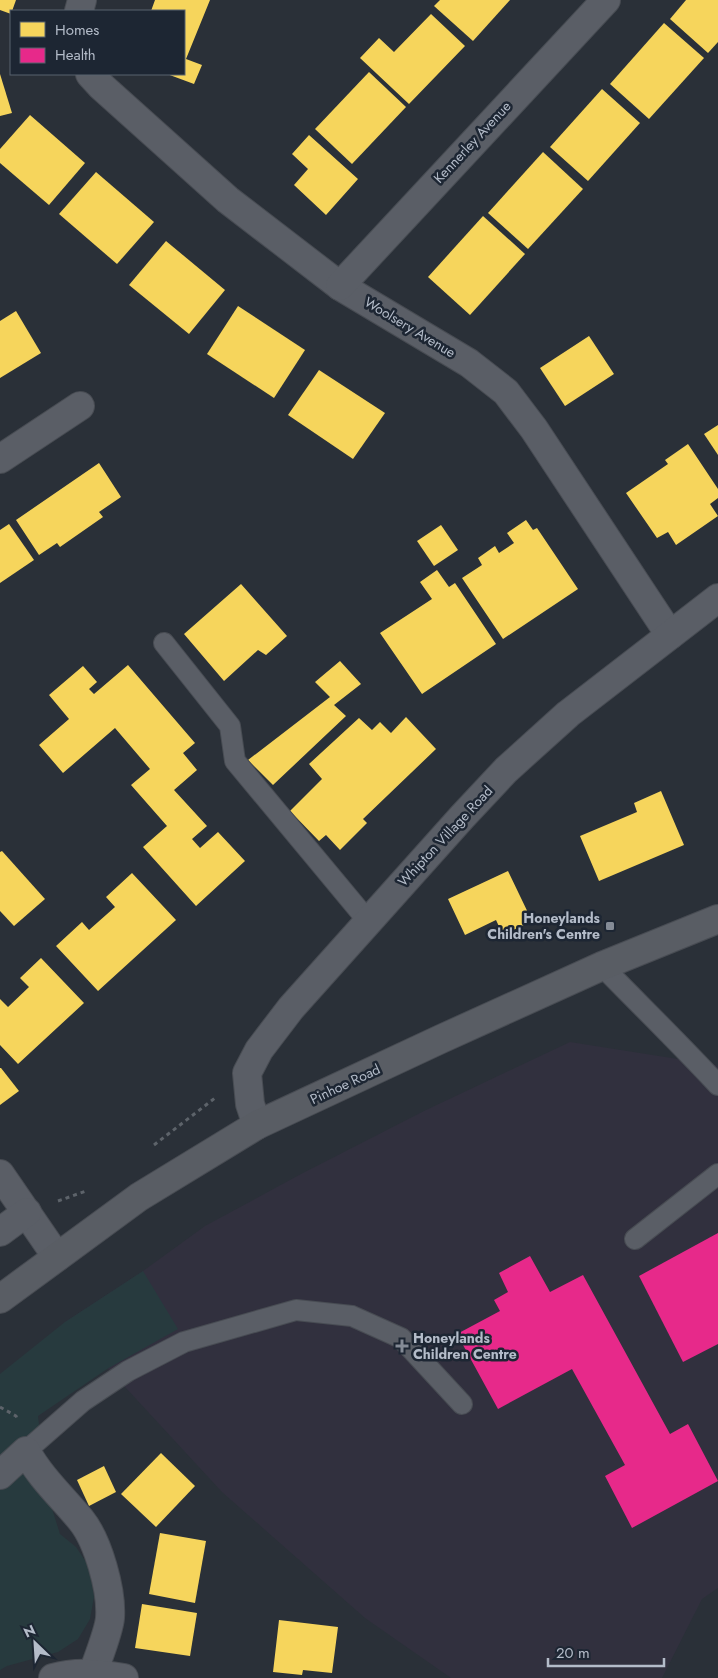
<svg xmlns="http://www.w3.org/2000/svg" width="718" height="1678" viewBox="0 0 718 1678" font-family="Jost,sans-serif">
<style>
.medical{fill:#31303e}
.green{fill:#273a3e}
.homes{fill:#f6d55c}
.health{fill:#e7298a}
.lines{fill:none;stroke-linecap:round;stroke-linejoin:round}
.service-casing{stroke:#484c53;stroke-width:22}
.minor-casing{stroke:#484c53;stroke-width:30}
.secondary-casing{stroke:#484c53;stroke-width:30}
.path{stroke:#5d636a;stroke-width:3;stroke-dasharray:4 4;stroke-linecap:butt}
.service{stroke:#5a5e66;stroke-width:20}
.minor{stroke:#5a5e66;stroke-width:28}
.secondary{stroke:#595d64;stroke-width:28}
.poi-dot{fill:#848b96;stroke:#1d2633;stroke-width:2}
.labels{text-anchor:middle;stroke-width:5;stroke-linejoin:round;paint-order:stroke}
.street-label{font-size:14px;fill:#b4bcc9;stroke:#1d2633}
.poi-label{font-size:14px;font-weight:bold;fill:#b4bcc9;stroke:#1d2633;text-anchor:end}
</style>
<rect width="100%" height="100%" fill="#2a3038"/>
<polygon class="medical" points="570,1042 716,1065 718,1067 718,1588 702,1599 662,1678 451,1678 365,1618 222,1492 65,1322 143,1271 205,1226 301,1174 424,1111"/>
<polygon class="green" points="143,1271 178,1329 107,1369 38,1416 47,1493 60,1534 76,1547 90,1568 94,1597 90,1619 78,1639 58,1652 7,1666 0,1670 0,1374 65,1322"/>
<g class="homes">
<polygon points="0,0 16,0 11,14 0,10"/>
<polygon points="155,0 210,0 186,59 202,65 194,84 167,74 184,74 184,11 151,11"/>
<polygon points="440,0 510,0 473,41 434,6"/>
<polygon points="686,0 718,0 718,42 708,53 670,19"/>
<polygon points="431,14 465,46 409,104 360,58 379,38 394,52"/>
<polygon points="664,23 704,58 649,119 610,84"/>
<polygon points="369,72 406,107 352,164 315,129"/>
<polygon points="0,74 12,113 0,116"/>
<polygon points="602,89 640,123 588,181 550,147"/>
<polygon points="30,115 85,163 49,205 0,163 0,149"/>
<polygon points="309,135 358,179 326,215 294,185 308,169 292,154"/>
<polygon points="543,152 583,189 528,249 488,213"/>
<polygon points="96,172 154,222 117,264 59,214"/>
<polygon points="483,216 525,254 470,315 428,277"/>
<polygon points="166,241 225,290 189,334 129,285"/>
<polygon points="238,306 305,350 274,398 207,354"/>
<polygon points="16,311 41,353 0,378 0,321"/>
<polygon points="589,336 614,374 565,406 540,368"/>
<polygon points="319,370 385,413 353,459 288,415"/>
<polygon points="718,425 718,455 704,434"/>
<polygon points="688,444 718,489 718,498 710,504 718,516 676,545 668,532 657,538 626,493 668,464 665,460"/>
<polygon points="99,463 121,497 99,512 103,517 60,547 57,543 39,555 16,520"/>
<polygon points="526,520 533,530 537,528 578,589 503,639 462,578 482,565 478,558 495,546 499,553 514,543 507,533"/>
<polygon points="9,524 34,560 0,583 0,530"/>
<polygon points="441,525 458,550 434,566 417,541"/>
<polygon points="437,570 449,587 455,583 496,644 422,694 380,633 432,599 420,582"/>
<polygon points="241,584 287,636 266,655 258,650 224,681 184,634"/>
<polygon points="340,661 361,684 334,705 346,716 273,785 248,760 330,697 315,682"/>
<polygon points="128,665 195,743 183,753 197,770 174,790 207,826 192,839 200,848 218,832 245,861 196,906 143,847 167,826 131,785 150,769 115,728 63,773 39,745 69,719 49,695 83,666 97,682 89,689 94,694"/>
<polygon points="406,717 436,749 363,819 367,823 340,850 326,835 319,841 290,811 322,779 309,764 359,718 372,730 380,722 391,733"/>
<polygon points="661,791 684,845 599,881 580,836 637,812 634,803"/>
<polygon points="2,851 45,899 14,926 0,911 0,852"/>
<polygon points="508,871 532,921 503,935 496,920 465,935 448,899"/>
<polygon points="132,873 176,920 98,991 56,946 82,922 89,930 115,907 106,897"/>
<polygon points="41,958 84,1003 18,1064 0,1045 0,999 8,1007 29,987 20,978"/>
<polygon points="0,1068 1,1068 19,1091 0,1105"/>
<polygon points="161,1453 195,1486 156,1527 121,1494"/>
<polygon points="104,1466 116,1492 89,1506 77,1480"/>
<polygon points="160,1533 206,1541 195,1603 149,1594"/>
<polygon points="142,1604 197,1613 190,1656 135,1648"/>
<polygon points="279,1620 338,1627 332,1673 303,1670 302,1675 273,1672"/>
</g>
<g class="health">
<polygon points="718,1233 718,1344 683,1362 639,1276"/>
<polygon points="530,1256 550,1292 583,1275 670,1434 688,1424 718,1481 632,1528 605,1476 625,1465 572,1369 498,1409 457,1334 500,1311 494,1300 508,1292 499,1273"/>
</g>
<g class="lines">
<g class="service-casing">
<g id="service">
<polyline points="164,643 230,726 235,761 368,921"/>
<path d="M602,966C641,1006 680,1044 718,1085"/>
<polyline points="635,1239 718,1174"/>
<polyline points="26,1451 83,1401 128,1371 184,1342 296,1310 352,1316 401,1338 462,1404"/>
</g>
</g>
<g class="minor-casing">
<g id="minor">
<polyline points="79,11 82,0"/>
<polyline points="90,74 101,86 228,200 340,286 469,363 506,392 534,429 670,635"/>
<polyline points="340,286 606,0"/>
<polyline points="0,459 80,406"/>
<polyline points="257,1125 250,1104 247,1073 259,1050 291,1008 462,817 506,770 568,714 718,598"/>
<polyline points="0,1174 57,1257"/>
<polyline points="0,1232 27,1212"/>
<path d="M0,1475L26,1451C40,1477 62,1497 81,1520C98,1541 112,1590 110,1618C109,1631 98,1658 93,1673"/>
<path d="M53,1678C77,1671 100,1674 124,1678"/>
</g>
</g>
<g class="secondary-casing">
<polyline id="secondary" points="0,1299 139,1197 257,1125 441,1039 602,966 718,919"/>
</g>
<g class="path">
<polyline points="154,1145 215,1098"/>
<polyline points="58,1201 86,1191"/>
<polyline points="0,1407 16,1416 17,1419"/>
</g>
<use href="#service" class="service"/>
<use href="#minor" class="minor"/>
<use href="#secondary" class="secondary"/>
</g>
<g class="poi-dot">
<rect x="605" y="921" width="10" height="10" rx="2.5"/>
<path d="M399.5 1338.5h5v5h5v5h-5v5h-5v-5h-5v-5h5z"/>
</g>
<g class="labels">
<g class="street-label">
<text transform="translate(472 142) rotate(-47)" y="5">Kennerley Avenue</text>
<text transform="translate(410 327) rotate(31)" y="5">Woolsery Avenue</text>
<text transform="translate(445 836) rotate(-47)" y="5">Whipton Village Road</text>
<text transform="translate(345 1084) rotate(-25)" y="5">Pinhoe Road</text>
</g>
<g class="poi-label">
<text x="600" y="923">Honeylands<tspan x="600" dy="16">Children's Centre</tspan></text>
<text x="413" y="1343" text-anchor="start">Honeylands<tspan x="413" dy="16">Children Centre</tspan></text>
</g>
</g>
<rect x="10" y="10" width="175" height="65" fill="#1d2633" stroke="#59626f"/>
<rect x="20" y="22" width="25" height="15" fill="#f6d55c" stroke="#59626f"/>
<text x="55" y="35" font-size="15" fill="#b4bcc9">Homes</text>
<rect x="20" y="48" width="25" height="15" fill="#e7298a" stroke="#59626f"/>
<text x="55" y="60" font-size="15" fill="#b4bcc9">Health</text>
<g transform="translate(35 1643) rotate(335)" stroke="#1d2633" stroke-width="4" paint-order="stroke">
<path d="M0-4L9 19L0 12L-9 19Z" fill="#b4bcc9"/>
<text y="-8" font-size="14" font-weight="bold" text-anchor="middle" fill="#b4bcc9">N</text>
</g>
<path d="M548 1658v8h116v-8" fill="none" stroke="#b4bcc9" stroke-width="2.5"/>
<text x="556" y="1658" font-size="15" fill="#b4bcc9" stroke="#1d2633" stroke-width="4" paint-order="stroke">20 m</text>
</svg>
